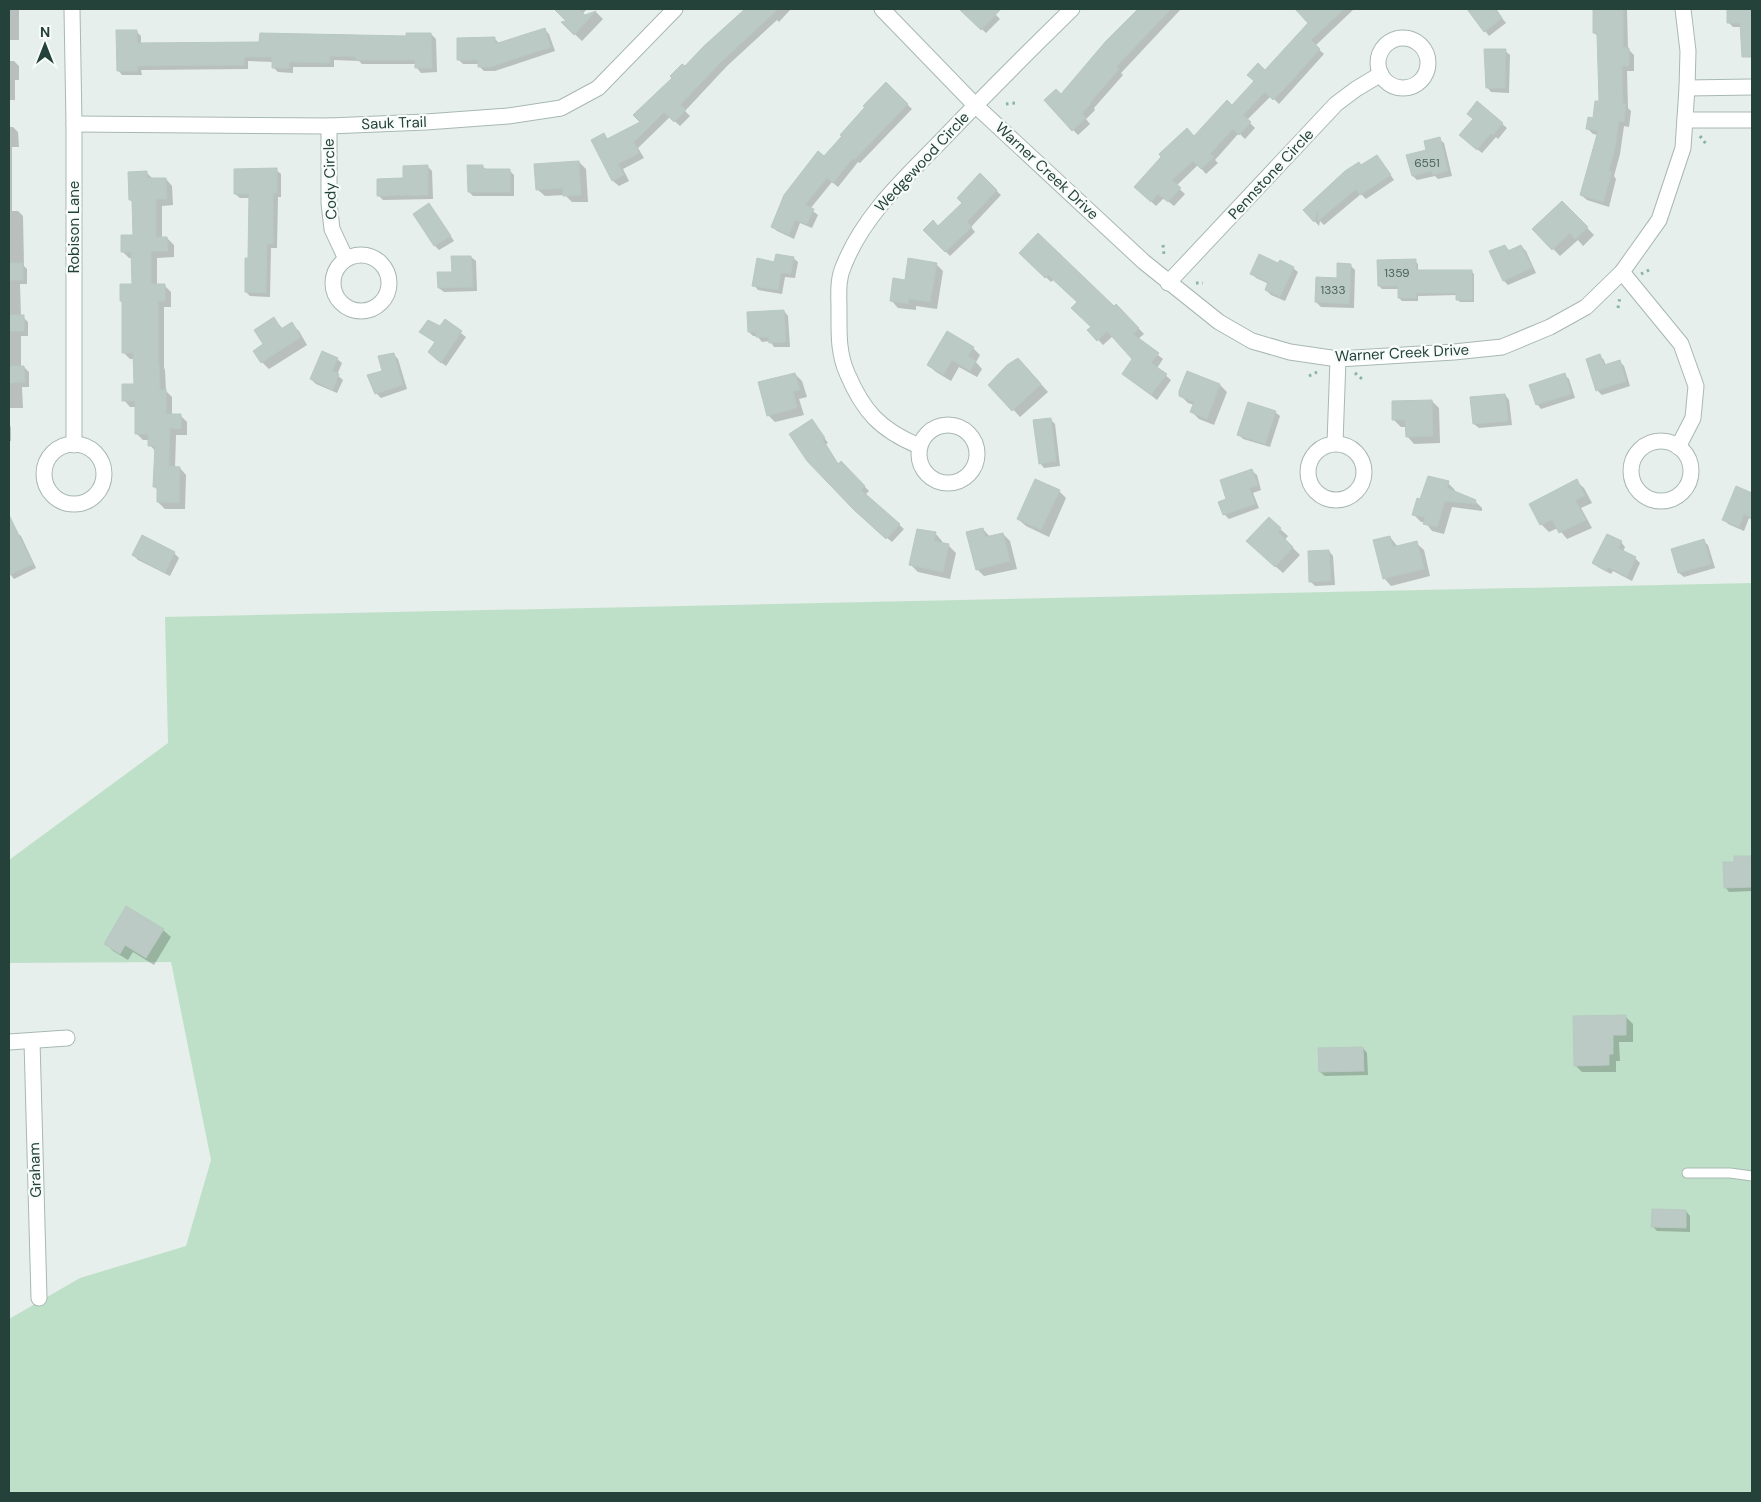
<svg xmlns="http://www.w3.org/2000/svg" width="1761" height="1502" viewBox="0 0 1761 1502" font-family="'DM Sans',sans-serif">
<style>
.green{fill:#bfe0c8}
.shadow{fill:#0003}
.building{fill:#bbcac4;stroke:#b8c9c2}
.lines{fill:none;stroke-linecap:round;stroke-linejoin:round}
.lane-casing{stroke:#a8b8b2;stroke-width:11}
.street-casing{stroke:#a8b8b2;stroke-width:17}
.path{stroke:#86b3a5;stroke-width:3;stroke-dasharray:2.5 4;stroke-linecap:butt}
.lane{stroke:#fff;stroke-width:9}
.street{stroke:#fff;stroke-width:15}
.labels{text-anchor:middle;stroke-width:4.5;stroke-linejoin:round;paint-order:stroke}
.number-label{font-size:12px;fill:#4a645c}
.street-label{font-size:15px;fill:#24423a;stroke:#f7fbf9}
</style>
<rect width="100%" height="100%" fill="#e6efeb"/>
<polygon class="green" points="1752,583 1752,1493 9,1493 9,1319 80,1278 186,1246 211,1160 171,962 9,963 9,860 168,743 165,617"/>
<g class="shadow">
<rect x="9" y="9" width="10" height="31"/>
<polygon points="555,9 587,9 582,14 584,16 596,12 603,19 582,41 563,23 568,21"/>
<polygon points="747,9 791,9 779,22 777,20 727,66 685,111 690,116 680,126 670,117 638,148 644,158 623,169 629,181 619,186 613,181 592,141 603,135 609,140 642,123 685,68 704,47"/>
<polygon points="961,9 990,9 1000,19 986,33"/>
<polygon points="1140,9 1181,9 1121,73 1123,75 1094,108 1095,110 1086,119 1090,124 1078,135 1045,101 1061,96 1107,42"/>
<polygon points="1308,9 1354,9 1315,46 1324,54 1279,104 1271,96 1247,120 1255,128 1245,139 1239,133 1215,160 1218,163 1206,174 1198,165 1176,186 1185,194 1174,206 1164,198 1156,206 1136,187 1232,106 1310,23 1302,14"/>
<polygon points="1468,9 1495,9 1506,23 1489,36"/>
<polygon points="1594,9 1627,9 1628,49 1634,55 1634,71 1627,71 1628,108 1631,111 1629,127 1624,126 1620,154 1614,176 1616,179 1609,207 1587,200 1581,195 1598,135 1593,134 1588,129 1594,119 1600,103 1599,37 1594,33"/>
<polygon points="1728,9 1752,9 1752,40 1747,40 1742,27 1733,27 1729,23"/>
<polygon points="544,29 549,34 555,51 495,71 484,71 479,66 479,64 463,64 458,59 494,38 499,43"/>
<polygon points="136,31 141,36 141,44 261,43 408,37 431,34 436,39 437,72 421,73 417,68 417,64 362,64 359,61 334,60 334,67 293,67 293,73 278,72 273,67 273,62 248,61 248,69 141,70 142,75 122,75 118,70"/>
<polygon points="1485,50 1505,51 1510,55 1509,93 1491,92 1487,87"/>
<polygon points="9,61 14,61 19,66 19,80 15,80 15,100 9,100"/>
<polygon points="886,84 912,109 860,163 858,162 838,187 832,182 810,209 818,215 812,228 800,223 794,239 777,231 772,227 824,157"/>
<polygon points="1477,103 1507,128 1498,139 1496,137 1482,153 1466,140 1474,119"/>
<polygon points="9,127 13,127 18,132 19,147 12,147 12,211 18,211 23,216 24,266 27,269 27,284 20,284 21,317 23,317 28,322 28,336 21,336 21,367 24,367 29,372 29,387 22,387 23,408 9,408"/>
<polygon points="1439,139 1444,143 1452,176 1438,179 1435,176 1417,180 1413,176 1428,151"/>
<polygon points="1377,156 1394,180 1366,199 1361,194 1324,225 1320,221 1319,226 1305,210"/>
<polygon points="579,162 586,169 588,202 572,202 565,195 545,196 537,189"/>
<polygon points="427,166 432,171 433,199 383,200 379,196"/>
<polygon points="482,166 487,170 509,170 514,175 514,196 473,196 469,192"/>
<polygon points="276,170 281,174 281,197 278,197 277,248 271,248 270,297 250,296 246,292 249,259 250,198 240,198 235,194"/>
<polygon points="146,172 153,179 166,179 172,186 173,205 162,206 162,238 167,238 174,245 174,257 157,258 157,285 164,285 171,292 171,307 164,307 164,368 165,370 166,391 172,397 172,415 180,415 187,422 187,435 176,435 175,468 180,468 186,475 185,509 165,509 158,502 158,491 155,487 156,452 150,445 150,440 143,440 136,433 137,407 130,407 124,400 135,385 134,359 130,359 123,352 123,303 121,301 133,285 133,258 129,258 122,251 134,236 134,203 130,200"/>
<polygon points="980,175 1001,195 971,227 975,232 950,256 925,230 938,227 964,203"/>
<polygon points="1562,202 1594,235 1583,246 1578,240 1560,256 1534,229"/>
<polygon points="429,204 454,241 439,250 435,246"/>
<polygon points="1505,246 1510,251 1521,246 1526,251 1536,273 1508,285 1504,281"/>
<polygon points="1021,253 1114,308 1116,305 1144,334 1138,339 1163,359 1157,368 1171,380 1157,400 1123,373 1134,359 1113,336 1103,345 1089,330 1092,327 1079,302 1054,279 1051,282"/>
<polygon points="471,257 476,261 477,291 444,292 439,288"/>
<polygon points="793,258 798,262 795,278 785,277 782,294 758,290 754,285 775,263"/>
<polygon points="1415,261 1418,264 1418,272 1471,271 1474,274 1474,302 1460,302 1457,299 1457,295 1418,296 1418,301 1402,301 1399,298 1399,289 1382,289 1379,286"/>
<polygon points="936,264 943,271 937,309 916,306 916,310 898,308 891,300 906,282"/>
<polygon points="1279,265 1293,268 1298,272 1285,301 1271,295 1266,290 1269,284 1256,278 1252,274"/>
<polygon points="1350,265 1355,270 1354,308 1321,307 1316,302"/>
<polygon points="784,311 788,316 790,347 774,347 770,341 762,342 757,336 753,336 749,332"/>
<polygon points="274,319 283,329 291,324 299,331 307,345 269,369 262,362 265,345"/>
<polygon points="445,321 466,337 446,366 434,357 436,343 421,331 440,328"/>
<polygon points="973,348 980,355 976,362 982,369 977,377 959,367 951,381 936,372 929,365"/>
<polygon points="393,354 398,359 407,389 381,398 376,393 383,372"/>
<polygon points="1600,356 1604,360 1606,366 1619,361 1624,366 1630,386 1602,395 1597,390"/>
<polygon points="337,359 342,363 337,375 343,380 337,393 316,384 311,379"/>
<polygon points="1025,366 1048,392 1020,417 990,385"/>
<polygon points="1188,372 1220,385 1227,392 1214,425 1199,419 1192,412 1194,405 1188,403 1180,395"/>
<polygon points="795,374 802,381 807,397 799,399 804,415 775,422 768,415"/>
<polygon points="1564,375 1569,379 1575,398 1541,409 1537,404"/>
<polygon points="1505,395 1509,400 1512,425 1479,428 1474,424"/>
<polygon points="1432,401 1439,408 1440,443 1414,444 1407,436 1406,427 1401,427 1394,420"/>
<polygon points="1275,412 1280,416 1270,447 1243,439 1239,435"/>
<polygon points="1050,419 1055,424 1060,466 1044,468 1040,463"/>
<polygon points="812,421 828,443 826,444 839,465 841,463 869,491 865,495 904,529 892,542 860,515"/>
<polygon points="9,425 11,427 11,441 9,441"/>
<polygon points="1252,471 1257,475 1261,490 1253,493 1259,508 1229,519 1224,514 1228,499"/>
<polygon points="1576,481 1584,488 1592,503 1581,508 1592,528 1567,539 1558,528 1549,532 1541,524"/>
<polygon points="1448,483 1455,490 1454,493 1475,501 1482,508 1482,511 1452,507 1444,534 1432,531 1425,522 1421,522 1413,514 1421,501"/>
<polygon points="1737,488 1752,494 1752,520 1749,518 1744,531 1728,524 1724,519"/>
<polygon points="1059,491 1066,498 1049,537 1026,526 1018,519"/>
<polygon points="1269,519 1288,536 1285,540 1300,555 1283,573 1255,548"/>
<polygon points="983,529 990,537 1003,534 1010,541 1017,569 984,576 977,569"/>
<polygon points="16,532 21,536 36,568 14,579 9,573 9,535"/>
<polygon points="935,533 942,541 942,544 948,545 956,553 950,579 918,572 911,565"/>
<polygon points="143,537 175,554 179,558 170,576 138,560 133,555"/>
<polygon points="1390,537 1398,547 1416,543 1424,550 1430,576 1391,586 1384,578"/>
<polygon points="1703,541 1708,545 1715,568 1684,577 1679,573 1672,550"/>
<polygon points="1621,542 1625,547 1623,552 1635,558 1640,563 1632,581 1613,571 1611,574 1598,567 1593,562"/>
<polygon points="1329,551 1333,556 1335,585 1315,586 1310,581"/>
<polygon points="1735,857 1752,857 1752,891 1729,892 1725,887 1735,863"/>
<polygon points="163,930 171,937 154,965 133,952 128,960 113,951 105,943"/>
<polygon points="1626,1017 1633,1024 1633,1042 1619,1042 1620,1061 1616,1061 1616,1072 1582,1072 1575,1065"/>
<polygon points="1363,1048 1367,1053 1368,1075 1325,1076 1320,1072"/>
<polygon points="1686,1211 1690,1216 1690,1232 1657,1231 1652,1226"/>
</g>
<g class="building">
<polygon points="554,9 578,9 585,15 596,11 574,35 561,22 566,21"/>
<polygon points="745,9 778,9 722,61 680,105 686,110 674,122 664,112 634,142 639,153 618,164 624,175 612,181 591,140 604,133 607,139 640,122 633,115 672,78 670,76 682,64 685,66 704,46"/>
<polygon points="959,9 1001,9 981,30"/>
<polygon points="1138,9 1171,9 1116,67 1119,69 1090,103 1091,104 1082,113 1086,118 1072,131 1044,100 1056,89 1061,94 1106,41"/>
<polygon points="1295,9 1344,9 1311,40 1320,49 1285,88 1273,100 1265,92 1243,115 1251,122 1239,135 1233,129 1210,154 1214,157 1201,169 1193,161 1172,180 1181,188 1168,202 1158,194 1151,202 1134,187 1161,157 1159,154 1187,128 1194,136 1227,100 1232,105 1254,81 1247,75 1258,63 1265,70 1308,23"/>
<polygon points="1467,9 1496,9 1502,18 1484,32"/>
<polygon points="1593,9 1623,9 1623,48 1629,48 1629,66 1622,66 1623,104 1626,104 1624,122 1619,121 1615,148 1609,171 1612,172 1603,202 1580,195 1598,131 1586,129 1588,117 1593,118 1595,101 1599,101 1597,33 1593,33"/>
<polygon points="1727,9 1752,9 1752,57 1742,57 1740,23 1727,23"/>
<polygon points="545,28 551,47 490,67 478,67 478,60 457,60 457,38 495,37 495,44"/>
<polygon points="116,30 137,30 137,43 259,42 260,33 406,36 406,33 431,33 432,68 415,68 415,60 356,60 356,57 330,56 330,63 289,62 289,68 272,68 272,57 244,57 244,65 137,66 137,71 117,71"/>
<polygon points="1484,49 1506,49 1505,88 1486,88"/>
<polygon points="886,82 908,104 854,160 853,158 833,183 827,178 805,205 814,209 807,224 795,220 789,235 771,227 784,195 818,151 824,156 842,136 840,135 865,107 863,106"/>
<polygon points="1477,101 1503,123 1493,135 1491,133 1477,150 1459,135 1473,119 1467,114"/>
<polygon points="1440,137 1448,171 1433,175 1432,171 1412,176 1406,155 1426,150 1424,141"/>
<polygon points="1377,155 1391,175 1360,195 1356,189 1318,221 1318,211 1314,222 1303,210 1345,171 1359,162 1361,165"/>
<polygon points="579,161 581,195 563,196 563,188 536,190 534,164"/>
<polygon points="428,165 428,195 377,196 377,179 403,178 403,166"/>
<polygon points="467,165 483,165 483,169 510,169 510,192 468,192"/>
<polygon points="277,168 277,193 273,193 273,244 267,244 266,293 245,292 245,258 248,258 249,194 234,194 234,169"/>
<polygon points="147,171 147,178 166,178 167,199 156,199 156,237 167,237 168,251 151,251 151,284 165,284 165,301 158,301 158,362 159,362 160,390 166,389 166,414 181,414 181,429 170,428 169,466 180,467 179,503 157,502 157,487 153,487 155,446 148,446 148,434 135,434 135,401 122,401 122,384 134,384 133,353 122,353 122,301 120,301 120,284 132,284 131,252 121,252 121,235 133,235 132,200 129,200 128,172"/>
<polygon points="980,173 997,190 967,222 972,227 945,252 923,230 933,220 938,226 962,203 957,198"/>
<polygon points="1562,201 1588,227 1575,239 1570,233 1552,250 1532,229"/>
<polygon points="429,203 451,236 434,246 413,214"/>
<polygon points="1038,233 1114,306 1116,304 1139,328 1133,334 1159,353 1151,363 1167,374 1151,395 1122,374 1132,359 1107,331 1097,341 1087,330 1091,327 1071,308 1077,302 1048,275 1045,278 1019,253"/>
<polygon points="1505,245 1508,251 1521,245 1532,268 1503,281 1489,251"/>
<polygon points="776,254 794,257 791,274 781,273 778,290 752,286 757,258 774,262"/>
<polygon points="1259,254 1278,263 1280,260 1294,267 1280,297 1265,290 1268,282 1250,274"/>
<polygon points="451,256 471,256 473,287 438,288 437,272 452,272"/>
<polygon points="908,258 937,263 930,302 909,299 908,304 890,301 893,278 905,280"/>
<polygon points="1416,259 1416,270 1472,270 1472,300 1456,300 1456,293 1416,293 1416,298 1398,298 1398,286 1378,286 1377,260"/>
<rect x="9" y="263" width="14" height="17"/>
<polygon points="1337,263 1351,264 1349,304 1315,302 1316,277 1337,278"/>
<polygon points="784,310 786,342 769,343 768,337 756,337 756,332 748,332 747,312"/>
<rect x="9" y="315" width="15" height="16"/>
<polygon points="274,317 281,329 292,322 301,337 261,363 253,351 263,344 254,330"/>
<polygon points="445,319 462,331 441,363 428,352 435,342 419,332 428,320 440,326"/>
<polygon points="947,331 974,347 968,356 976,361 970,371 952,360 943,375 927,365"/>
<polygon points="322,351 338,358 332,371 339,374 333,390 310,379"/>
<polygon points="394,353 403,385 375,394 367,375 382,371 378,356"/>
<polygon points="1600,354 1604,365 1620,360 1626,381 1596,391 1586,359"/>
<polygon points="1018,358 1041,384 1012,411 988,385 1007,365"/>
<polygon points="9,366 24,366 25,382 9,383"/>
<polygon points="1187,371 1220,384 1207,419 1190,412 1194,402 1179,396 1179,391"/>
<polygon points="795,373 800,390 793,391 797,408 767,416 758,382"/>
<polygon points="1565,373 1571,394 1536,405 1529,385"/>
<polygon points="1505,394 1508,421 1473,424 1470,397"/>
<polygon points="1432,400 1433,436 1406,437 1405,420 1392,420 1392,401"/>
<polygon points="1248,402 1276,411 1265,444 1237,435"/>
<polygon points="1051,418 1056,461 1039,464 1033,420"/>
<polygon points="812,419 825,438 822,439 838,464 841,461 865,486 861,490 900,524 886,539 854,510 807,461 789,434"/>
<polygon points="1252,469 1258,485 1249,488 1255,504 1223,515 1218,502 1226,499 1220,480"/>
<polygon points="1428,476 1449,481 1447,488 1476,500 1475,504 1445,501 1437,527 1423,524 1425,517 1412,515 1417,498 1420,499"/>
<polygon points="1035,479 1060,490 1041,530 1017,519"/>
<polygon points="1577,479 1585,496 1575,500 1586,520 1559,533 1552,520 1540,525 1529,504"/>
<polygon points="1736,486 1752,493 1752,518 1744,514 1739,527 1722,520"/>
<polygon points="9,515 33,564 9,575"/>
<polygon points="1269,517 1281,528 1278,532 1293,547 1275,567 1246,541"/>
<polygon points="983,528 985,537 1003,533 1010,561 976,570 966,532"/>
<polygon points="917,529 936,532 934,541 949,544 943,572 909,565"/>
<polygon points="1607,534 1622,541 1618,548 1636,557 1627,577 1608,567 1606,571 1592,563"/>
<polygon points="142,535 175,552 165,573 132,555"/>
<polygon points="1390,536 1393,547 1417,541 1424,569 1383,579 1373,540"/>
<polygon points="1704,539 1711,564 1678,573 1671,549"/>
<polygon points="1329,550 1331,581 1309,582 1308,551"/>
<polygon points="1734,856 1752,856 1752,887 1724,888 1723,862 1734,862"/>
<polygon points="126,906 164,929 146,958 125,945 120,954 104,944"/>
<polygon points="1626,1015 1626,1035 1613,1035 1613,1054 1609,1054 1609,1065 1574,1066 1573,1016"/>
<polygon points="1363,1047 1364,1071 1319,1072 1318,1048"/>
<polygon points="1652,1209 1686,1210 1686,1228 1651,1227"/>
</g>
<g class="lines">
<g class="lane-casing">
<polyline id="lane" points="1687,1173 1730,1173 1752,1176"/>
</g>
<g class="street-casing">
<g id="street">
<polyline points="72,9 74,124 74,445"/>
<polyline points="882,9 975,105 1144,262 1219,322 1252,341 1290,352 1338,359 1454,352 1502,347 1550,327 1586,307 1622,272 1659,220 1683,148 1687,88 1688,51 1683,9"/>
<circle cx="1403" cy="63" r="25"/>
<polyline points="1687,88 1752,87"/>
<polyline points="1685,120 1752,120"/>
<polyline points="74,124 329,126 426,122 508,116 561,108 598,88 675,9"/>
<polyline points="329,126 329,203 332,229 346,259"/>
<circle cx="361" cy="283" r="28"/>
<polyline points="1622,272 1681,344 1696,386 1693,418 1678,447"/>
<polyline points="1168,283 1336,104 1356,89 1381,74"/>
<circle cx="948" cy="454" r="29"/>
<circle cx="1661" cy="471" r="30"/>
<polyline points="1335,443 1338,359"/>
<circle cx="1336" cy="472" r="28"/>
<circle cx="74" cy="474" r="30"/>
<path d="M919,446C880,430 863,411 847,373C838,352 839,333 839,310C839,295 837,280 844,265C864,215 904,179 941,141C984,96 1028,52 1072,9"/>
<polyline points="32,1041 39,1298"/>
<polyline points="9,1042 67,1038"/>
</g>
</g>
<g class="path">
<polyline points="1006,104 1015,103"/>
<polyline points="1700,136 1706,144"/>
<polyline points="1163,245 1164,255"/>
<polyline points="1641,274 1651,269"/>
<polyline points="1196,283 1203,283"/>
<polyline points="1618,308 1620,297"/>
<polyline points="1355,373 1362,379"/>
<polyline points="1309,376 1317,372"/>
</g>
<use href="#lane" class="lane"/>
<use href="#street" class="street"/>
</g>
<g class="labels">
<g class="number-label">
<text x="1427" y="167">6551</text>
<text x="1397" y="277">1359</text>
<text x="1333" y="294">1333</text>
</g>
<g class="street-label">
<text transform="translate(394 123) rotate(-2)" y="5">Sauk Trail</text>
<text transform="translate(922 162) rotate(-47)" y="5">Wedgewood Circle</text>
<text transform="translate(1047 171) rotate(43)" y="5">Warner Creek Drive</text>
<text transform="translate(1271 174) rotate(-47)" y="5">Pennstone Circle</text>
<text transform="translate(330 179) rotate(-92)" y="5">Cody Circle</text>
<text transform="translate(74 227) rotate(-90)" y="5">Robison Lane</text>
<text transform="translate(1402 353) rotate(-3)" y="5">Warner Creek Drive</text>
<text transform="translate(35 1170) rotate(-92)" y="5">Graham</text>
</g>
</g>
<rect width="1761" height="1502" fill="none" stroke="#24423a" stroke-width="20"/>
<g transform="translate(45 45)" stroke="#f7fbf9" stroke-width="4" paint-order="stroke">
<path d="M0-4L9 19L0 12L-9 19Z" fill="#24423a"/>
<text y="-8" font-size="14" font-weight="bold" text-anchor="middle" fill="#24423a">N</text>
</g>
</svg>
